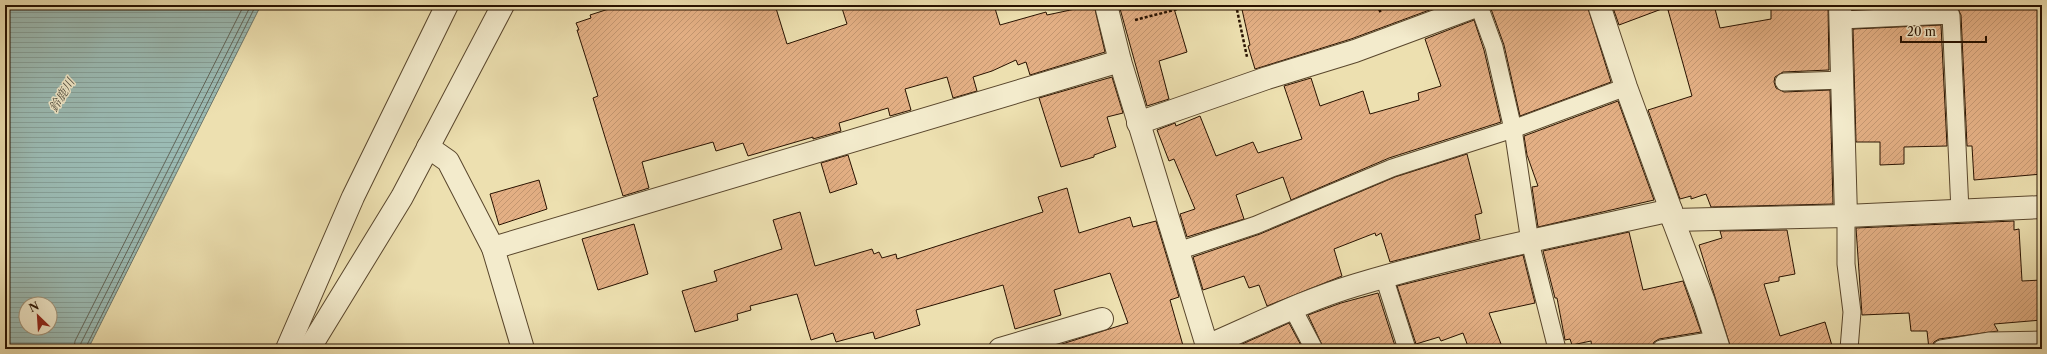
<svg xmlns="http://www.w3.org/2000/svg" width="2047" height="354" viewBox="0 0 2047 354" font-family="'Libre Caslon Text','Noto Serif JP',serif">
<style>
.water{fill:url(#water-rules);stroke:#6d776c;fill-rule:evenodd}
.lines{fill:none;stroke-linecap:round;stroke-linejoin:round}
.shore{stroke:#62665a;stroke-width:1}
.building{fill:url(#building-hatch);stroke:#281200}
.service-casing{stroke:#59462c;stroke-width:19}
.minor-casing{stroke:#59462c;stroke-width:24}
.path{stroke:#281200;stroke-width:2.5;stroke-dasharray:3 2;stroke-linecap:butt}
.service{stroke:#f3ebcc;stroke-width:17}
.minor{stroke:#f3ebcc;stroke-width:22}
.labels{text-anchor:middle;stroke-width:3;stroke-linejoin:round;paint-order:stroke}
.water-label{font-size:12px;font-style:italic;fill:#504d3f;stroke:#f3ebcc}
</style>
<defs>
<pattern id="water-rules" width="6" height="5" patternUnits="userSpaceOnUse"><rect width="6" height="5" fill="#9bbbb4"/><path d="M0 2.5h6" fill="none" stroke="#86a099"/></pattern>
<pattern id="building-hatch" width="6" height="6" patternUnits="userSpaceOnUse"><rect width="6" height="6" fill="#e3af84"/><path d="M-1 1l2-2M0 6l6-6M5 7l2-2" fill="none" stroke="#c39670"/></pattern>
</defs>
<rect width="100%" height="100%" fill="#ede0b0"/>
<filter id="stains"><feTurbulence type="fractalNoise" baseFrequency=".005" numOctaves="4"/><feColorMatrix values="0 0 0 0 .2 0 0 0 0 .09 0 0 0 0 .02 0 0 0 .5 -.17"/></filter>
<radialGradient id="worn" r=".72"><stop offset=".6" stop-color="#630" stop-opacity="0"/><stop offset="1" stop-color="#630" stop-opacity=".3"/></radialGradient>
<path class="water" d="M5,5H261L88,349H5ZM26,304H50V328H26Z"/>
<g class="lines">
<g class="shore">
<polyline points="74,349 75,341 244,5"/>
<polyline points="80,349 81,343 251,5"/>
<polyline points="85,349 256,5"/>
</g>
</g>
<g class="building">
<polygon points="621,5 775,5 787,44 847,24 841,5 994,5 1000,25 1046,12 1047,15 1094,5 1105,52 1030,75 1026,62 1018,65 1016,60 992,71 973,77 977,91 953,98 947,77 905,89 911,110 890,116 888,108 839,123 841,131 813,139 813,137 748,156 743,143 716,151 713,142 642,162 649,188 623,196 593,98 598,96 577,30 579,30 576,23 591,18 590,15"/>
<polygon points="1119,5 1173,5 1187,52 1159,61 1169,99 1147,106"/>
<polygon points="1241,5 1443,5 1351,39 1255,69 1248,46 1250,45"/>
<polygon points="1491,5 1587,5 1611,82 1520,116 1504,45 1491,9"/>
<polygon points="1612,5 1666,5 1667,7 1619,25"/>
<polygon points="1684,5 1714,5 1720,28 1771,19 1771,5 1828,5 1829,70 1783,72 1775,77 1774,82 1776,88 1784,92 1830,90 1833,204 1711,207 1706,194 1691,199 1691,196 1680,199 1648,110 1692,96 1668,10"/>
<polygon points="1956,5 2042,5 2042,174 1974,180 1972,146 1967,146 1961,15"/>
<polygon points="1474,20 1484,50 1501,122 1389,158 1291,200 1283,177 1236,195 1244,219 1187,237 1180,214 1195,209 1174,159 1169,161 1157,130 1175,123 1176,126 1200,116 1216,156 1253,142 1258,153 1302,139 1284,86 1311,78 1320,106 1363,91 1370,114 1419,100 1418,93 1441,86 1425,39"/>
<polygon points="1941,25 1947,146 1904,147 1904,164 1880,165 1880,142 1856,142 1853,29"/>
<polygon points="1112,77 1123,113 1107,117 1116,147 1094,155 1094,157 1061,167 1039,98"/>
<polygon points="1618,101 1654,200 1538,227 1532,187 1538,186 1527,155 1524,136"/>
<polygon points="1467,154 1482,213 1475,215 1480,239 1390,262 1381,233 1376,236 1375,233 1334,249 1342,276 1267,306 1259,285 1249,288 1244,276 1203,290 1193,257 1260,234 1395,177"/>
<polygon points="848,155 857,184 830,193 821,163"/>
<polygon points="539,180 547,209 499,225 490,194"/>
<polygon points="1067,188 1079,233 1130,217 1133,227 1156,221 1179,297 1170,300 1184,349 1060,349 1059,345 1128,323 1110,273 1054,290 1061,315 1015,329 1003,285 916,310 920,325 875,339 873,332 836,342 833,333 811,340 797,294 750,306 751,310 737,314 738,320 695,332 682,291 717,281 714,271 782,249 773,220 800,212 815,266 872,249 874,254 879,252 882,258 896,254 897,259 1043,212 1038,197"/>
<polygon points="2014,221 2014,230 2019,229 2022,281 2042,280 2042,320 1994,324 1998,331 1939,339 1934,342 1931,349 1929,349 1927,331 1911,331 1909,313 1862,315 1856,228"/>
<polygon points="634,224 648,274 598,290 582,239"/>
<polygon points="1787,230 1795,274 1779,277 1779,281 1764,284 1780,336 1825,322 1833,349 1731,349 1699,245 1722,238 1720,231"/>
<polygon points="1629,232 1643,290 1683,281 1701,332 1659,339 1654,342 1651,349 1592,349 1591,341 1572,345 1570,339 1565,340 1557,298 1555,298 1543,251"/>
<polygon points="1523,255 1535,303 1489,313 1503,349 1469,349 1463,333 1441,341 1439,337 1416,344 1397,286"/>
<polygon points="1378,293 1396,349 1324,349 1308,315 1341,303"/>
<polygon points="1289,323 1303,349 1231,349 1267,333"/>
</g>
<g class="lines">
<g class="service-casing">
<g id="service">
<polyline points="1479,6 1494,47 1513,129 1530,242 1557,349"/>
<polyline points="1841,20 1951,15 1960,211"/>
<polyline points="1784,82 1843,80"/>
<polyline points="1846,216 1846,264 1852,312 1849,349"/>
<polyline points="1178,251 1256,225 1392,168 1513,129 1626,87"/>
<polyline points="1384,277 1407,349"/>
<polyline points="1293,309 1314,349"/>
<polyline points="1661,349 1716,340"/>
<polyline points="1941,349 1990,341 2042,340"/>
</g>
</g>
<g class="minor-casing">
<g id="minor">
<polyline points="1106,5 1120,61 1208,349"/>
<polyline points="1599,5 1626,87 1671,210 1673,220 1704,302 1719,349"/>
<polyline points="1840,5 1846,216"/>
<polyline points="1138,123 1267,78 1355,51 1479,5"/>
<polyline points="428,147 448,161 493,248 523,349"/>
<polyline points="1673,220 1846,216 2042,207"/>
<polyline points="493,248 1120,61"/>
<path d="M1207,346C1256,325 1305,300 1356,285C1459,254 1566,234 1671,210"/>
<polyline points="287,349 353,197 447,5"/>
<polyline points="309,349 402,197 503,5"/>
<polyline points="1000,349 1102,319"/>
</g>
</g>
<g class="path">
<polyline points="1236,5 1247,57"/>
<polyline points="1377,5 1381,13"/>
<polyline points="1135,20 1194,5"/>
</g>
<use href="#service" class="service"/>
<use href="#minor" class="minor"/>
</g>
<g class="labels">
<g class="water-label">
<text transform="translate(62 95) rotate(-58)" y="4">鈴鹿川</text>
</g>
</g>
<rect width="2047" height="354" fill="none" stroke="#ede0b0" stroke-width="20"/>
<rect x="6" y="6" width="2035" height="342" fill="none" stroke="#281200" stroke-width="2"/>
<rect x="10" y="10" width="2027" height="334" fill="none" stroke="#281200"/>
<g transform="translate(38 316) rotate(335)"><circle r="19" fill="#f3ebcc" stroke="#a2947a"/>
<path d="M0-3L7 15L0 10L-7 15Z" fill="#8f2418"/>
<text y="-6" font-size="11" font-weight="bold" text-anchor="middle" fill="#281200">N</text>
</g>
<path d="M1901 36v6h85v-6" fill="none" stroke="#281200" stroke-width="2"/>
<text x="1907" y="36" font-size="12" fill="#281200" stroke="#f3ebcc" stroke-width="3" paint-order="stroke">20 m</text>
<rect width="100%" height="100%" filter="url(#stains)"/>
<rect width="100%" height="100%" fill="url(#worn)"/>
</svg>
